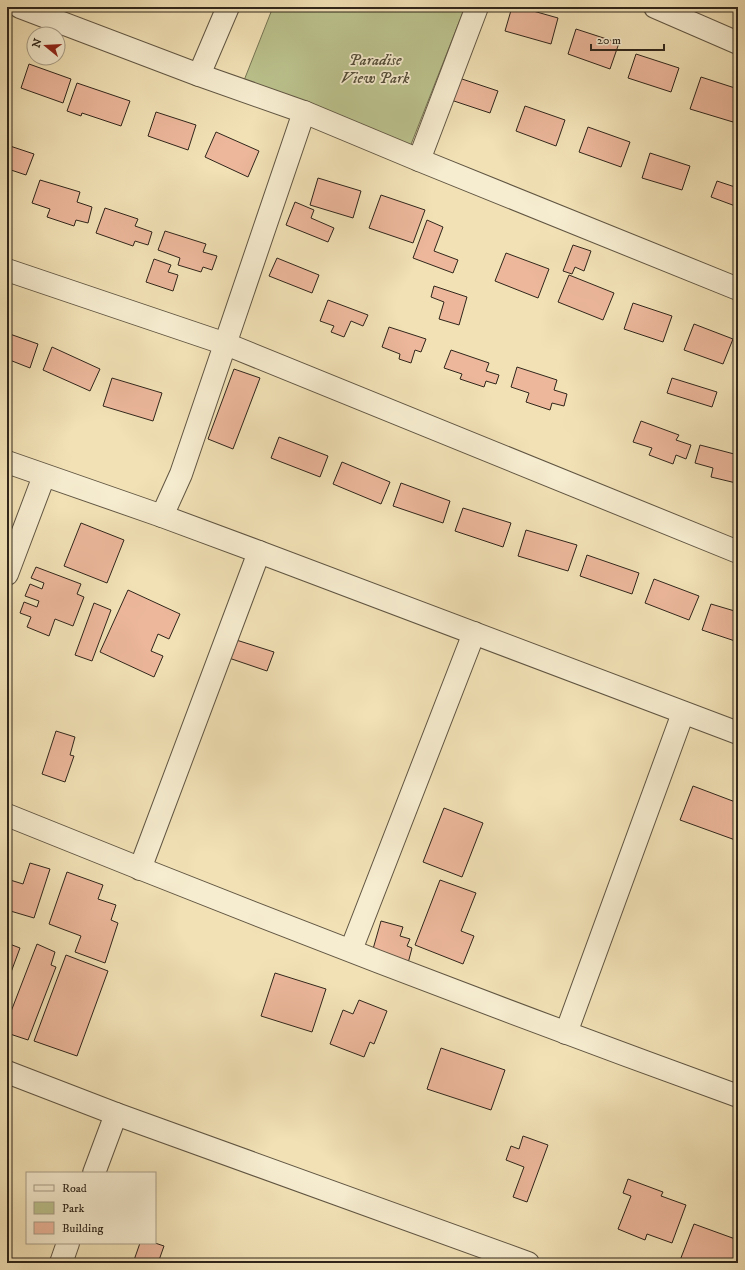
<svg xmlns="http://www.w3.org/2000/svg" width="745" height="1270" viewBox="0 0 745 1270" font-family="'IM FELL DW Pica',serif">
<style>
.green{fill:#bbc28d;stroke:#767454}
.building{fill:#ecb79b;stroke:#30261b}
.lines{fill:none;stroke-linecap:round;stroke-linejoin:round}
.minor-casing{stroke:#605542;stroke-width:24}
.minor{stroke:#f6eccf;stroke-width:22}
.labels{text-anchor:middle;stroke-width:3.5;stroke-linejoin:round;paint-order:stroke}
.park-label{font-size:16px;font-style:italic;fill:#534d38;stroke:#f6eccf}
</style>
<rect width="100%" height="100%" fill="#f1e1b5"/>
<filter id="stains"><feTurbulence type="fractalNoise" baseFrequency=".005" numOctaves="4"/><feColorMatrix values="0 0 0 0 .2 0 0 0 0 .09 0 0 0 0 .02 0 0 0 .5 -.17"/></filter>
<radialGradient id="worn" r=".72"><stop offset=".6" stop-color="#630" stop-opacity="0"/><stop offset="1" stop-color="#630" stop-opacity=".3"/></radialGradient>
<polygon class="green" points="273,7 465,7 410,147 243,83"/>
<g class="building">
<polygon points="512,7 519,7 558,18 551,44 505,31"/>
<polygon points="576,29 619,43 610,69 568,54"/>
<polygon points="7,51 11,53 7,63"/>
<polygon points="636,54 679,68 671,92 628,78"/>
<polygon points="29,64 71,79 63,103 21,88"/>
<polygon points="456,77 498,91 490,113 448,99"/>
<polygon points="701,77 738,89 738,106 733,122 690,109"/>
<polygon points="77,83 130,101 121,126 82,113 81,116 67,111"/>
<polygon points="525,106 565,120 556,146 516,131"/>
<polygon points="156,112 196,125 188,150 148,136"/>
<polygon points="588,127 630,142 621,167 579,152"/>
<polygon points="216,132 259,151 248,177 205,157"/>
<polygon points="7,145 34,154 26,175 11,170 7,182"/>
<polygon points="650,153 690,166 682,190 642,178"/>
<polygon points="318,178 361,191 353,218 310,205"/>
<polygon points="40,180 80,192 77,202 92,207 88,223 76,220 74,226 47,217 50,209 32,203"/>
<polygon points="717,181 738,188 738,207 711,197"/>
<polygon points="381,195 425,210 413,243 369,228"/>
<polygon points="295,202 314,210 311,218 334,228 328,242 286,225"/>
<polygon points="105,208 138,219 135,226 152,232 148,245 135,241 133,246 96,233"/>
<polygon points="427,220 443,227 434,251 458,260 453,273 413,258"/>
<polygon points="165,231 206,244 203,252 217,256 212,270 203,267 201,272 178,265 180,258 158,250"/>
<polygon points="573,245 591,251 584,271 575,267 572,274 563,271"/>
<polygon points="506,253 549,269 538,298 495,281"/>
<polygon points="277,258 319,275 312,293 269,276"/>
<polygon points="154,259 171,265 168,272 178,275 173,291 146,282"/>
<polygon points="569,275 614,293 603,320 558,302"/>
<polygon points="434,286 467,297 459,325 439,319 444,302 431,297"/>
<polygon points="328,300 368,315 363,326 351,321 344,337 331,332 334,326 320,321"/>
<polygon points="633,303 672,316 663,342 624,329"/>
<polygon points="694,324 733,339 723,364 684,350"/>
<polygon points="389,327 426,339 421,352 415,350 411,363 399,359 400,354 382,347"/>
<polygon points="7,333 38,344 30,368 7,359"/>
<polygon points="52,347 100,369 90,391 43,370"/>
<polygon points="451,350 489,363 486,371 499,375 496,384 486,381 484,387 460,379 462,374 444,368"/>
<polygon points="517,367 557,380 554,390 567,394 564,406 552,403 550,410 526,402 529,393 511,387"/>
<polygon points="234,369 260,378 233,449 208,439"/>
<polygon points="112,378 162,393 153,421 103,406"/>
<polygon points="672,378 717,392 712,407 667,393"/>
<polygon points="641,421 679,435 676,440 691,445 686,459 676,455 673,464 649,455 652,448 633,442"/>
<polygon points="279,437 328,456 320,477 271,458"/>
<polygon points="700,445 738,455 738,479 736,483 711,477 713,468 695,463"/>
<polygon points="342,462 390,482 381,504 333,484"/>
<polygon points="401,483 450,501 443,523 393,506"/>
<polygon points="463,508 511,523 503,547 455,531"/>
<polygon points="81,523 124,540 107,583 64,566"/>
<polygon points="526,530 577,545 568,571 518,556"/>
<polygon points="587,555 639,573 632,594 580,576"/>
<polygon points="36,567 81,584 77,594 84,597 73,626 55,619 49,636 27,627 31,617 20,613 24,602 37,607 39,601 25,596 30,584 42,589 44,583 31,578"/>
<polygon points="654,579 699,596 689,620 645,603"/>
<polygon points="128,590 180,614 169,639 158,634 151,651 163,656 154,677 100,652"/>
<polygon points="94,603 111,610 92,661 75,655"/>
<polygon points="711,604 738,612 738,642 702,630"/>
<polygon points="230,638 274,652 267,671 223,656"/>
<polygon points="56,731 75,737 70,755 74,756 65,782 42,774"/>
<polygon points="693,786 738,803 738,841 680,820"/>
<polygon points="444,808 483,823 462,877 423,862"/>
<polygon points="30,863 50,869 34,918 7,910 7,879 23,884"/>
<polygon points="67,872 103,885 98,899 116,905 111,920 118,923 105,963 75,952 81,936 49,924"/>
<polygon points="440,880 476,893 461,931 474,936 463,964 415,945"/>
<polygon points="381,921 403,927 400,936 410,939 407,946 412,948 407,967 371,956"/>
<polygon points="7,943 20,948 7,983"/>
<polygon points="37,944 55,952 51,965 56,967 28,1040 7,1033 7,1022"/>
<polygon points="66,955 108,971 77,1056 34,1041"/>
<polygon points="275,973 326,989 312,1032 261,1016"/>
<polygon points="359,1000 387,1011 374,1044 370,1042 364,1057 330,1044 343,1010 353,1014"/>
<polygon points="441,1048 505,1070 491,1110 427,1089"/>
<polygon points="523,1136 548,1145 527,1202 513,1197 524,1167 506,1160 511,1146 519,1149"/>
<polygon points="628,1179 663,1192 661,1196 686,1205 672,1243 647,1234 645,1240 618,1229 631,1196 623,1193"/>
<polygon points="694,1224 738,1240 738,1263 723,1263 714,1260 713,1263 679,1263"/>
<polygon points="140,1243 155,1243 164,1246 158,1263 133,1263"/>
</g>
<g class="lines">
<g class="minor-casing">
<g id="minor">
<polyline points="20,7 199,75 304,112 419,160 738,289"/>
<polyline points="655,7 738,43"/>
<polyline points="199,75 228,7"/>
<polyline points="419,160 477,7"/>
<polyline points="7,270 226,344 738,552"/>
<polyline points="7,462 162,516 259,552 738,733"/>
<polyline points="162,516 181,474 304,112"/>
<polyline points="7,574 44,476"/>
<path d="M7,815C249,913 493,1007 738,1096"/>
<polyline points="140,869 259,552"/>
<polyline points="351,950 474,633"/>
<polyline points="566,1033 683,713"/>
<polyline points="7,1072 116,1114 528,1263"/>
<polyline points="94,1173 116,1114"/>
<polyline points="61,1263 68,1243"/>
</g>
</g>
<use href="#minor" class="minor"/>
</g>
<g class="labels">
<g class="park-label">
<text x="375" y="65">Paradise<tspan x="375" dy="18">View Park</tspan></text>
</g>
</g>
<rect width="745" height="1270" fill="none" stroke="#f1e1b5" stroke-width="24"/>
<rect x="8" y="8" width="729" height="1254" fill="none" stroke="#30261b" stroke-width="2"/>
<rect x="12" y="12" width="721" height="1246" fill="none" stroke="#30261b"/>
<rect x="26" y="1172" width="130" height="72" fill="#f6eccf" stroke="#a79d87"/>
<rect x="34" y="1185" width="20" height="6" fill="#f6eccf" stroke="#a79d87"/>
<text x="62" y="1192" font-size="12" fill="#30261b">Road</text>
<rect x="34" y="1202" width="20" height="12" fill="#bbc28d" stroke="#a79d87"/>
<text x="62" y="1212" font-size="12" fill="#30261b">Park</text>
<rect x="34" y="1222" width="20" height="12" fill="#ecb79b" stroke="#a79d87"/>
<text x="62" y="1232" font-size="12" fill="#30261b">Building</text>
<g transform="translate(46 46) rotate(288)"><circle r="19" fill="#f6eccf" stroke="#a79d87"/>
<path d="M0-3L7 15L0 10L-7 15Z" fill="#8f2418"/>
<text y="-6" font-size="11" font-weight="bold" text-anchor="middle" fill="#30261b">N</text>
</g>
<path d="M591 44v6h73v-6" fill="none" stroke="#30261b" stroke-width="2"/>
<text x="597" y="44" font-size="12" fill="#30261b" stroke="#f6eccf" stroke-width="3" paint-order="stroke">20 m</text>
<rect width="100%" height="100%" filter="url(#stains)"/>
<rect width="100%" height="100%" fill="url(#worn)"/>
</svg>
